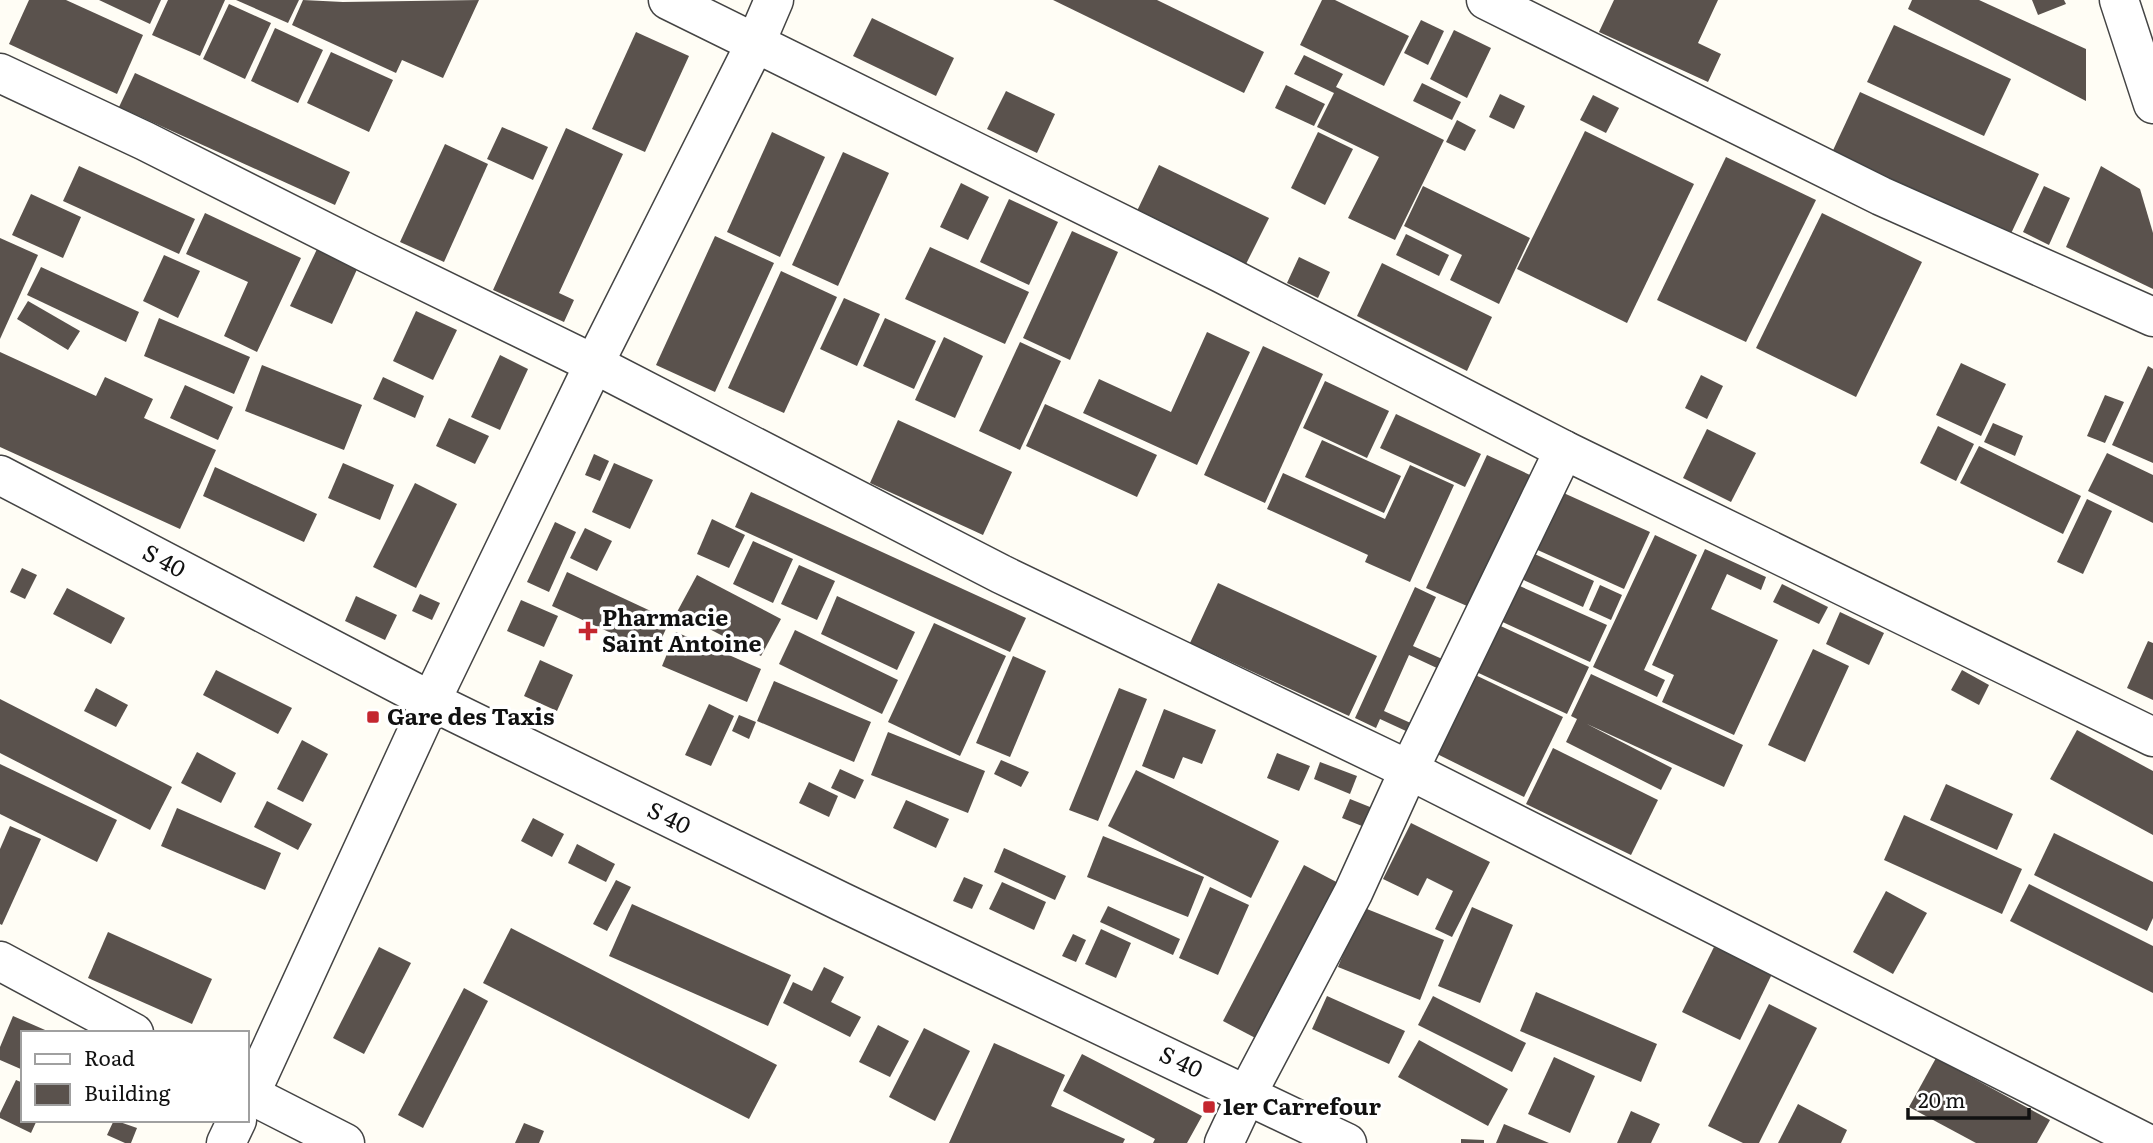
<svg xmlns="http://www.w3.org/2000/svg" width="2153" height="1143" viewBox="0 0 2153 1143" font-family="Literata,serif">
<style>
.building{fill:#5a524d}
.lines{fill:none;stroke-linecap:round;stroke-linejoin:round}
.minor-casing{stroke:#444;stroke-width:41}
.minor{stroke:#fff;stroke-width:38}
.poi-dot{fill:#c4262e;stroke:#fff;stroke-width:2.5}
.labels{text-anchor:middle;stroke-width:7;stroke-linejoin:round;paint-order:stroke}
.street-label{font-size:23px;fill:#111;stroke:#fff}
.poi-label{font-size:23px;font-weight:bold;fill:#111;stroke:#fff;text-anchor:start}
</style>
<rect width="100%" height="100%" fill="#fffdf5"/>
<g class="building">
<polygon points="29,0 66,0 143,35 117,94 9,44"/>
<polygon points="99,0 161,0 150,24"/>
<polygon points="168,0 225,0 200,56 152,35"/>
<polygon points="236,0 299,0 288,23"/>
<polygon points="303,0 343,2 479,0 443,78 402,60 396,73 292,25"/>
<polygon points="1053,0 1157,0 1264,52 1244,93"/>
<polygon points="1322,0 1335,0 1409,36 1384,86 1300,45"/>
<polygon points="1614,0 1718,0 1698,43 1721,54 1708,82 1599,32"/>
<polygon points="1912,0 1979,0 2086,49 2086,101 1908,9"/>
<polygon points="2032,0 2064,0 2066,4 2038,15"/>
<polygon points="229,4 271,23 245,79 203,59"/>
<polygon points="872,18 954,58 936,96 853,56"/>
<polygon points="1421,20 1444,31 1428,65 1404,53"/>
<polygon points="1894,25 2011,79 1984,136 1867,82"/>
<polygon points="275,28 323,50 298,103 251,81"/>
<polygon points="1454,30 1491,48 1467,98 1430,79"/>
<polygon points="636,32 689,56 645,152 592,129"/>
<polygon points="331,52 393,80 369,132 307,103"/>
<polygon points="1304,55 1343,74 1336,87 1444,140 1395,240 1348,218 1379,157 1317,127 1334,93 1294,74"/>
<polygon points="135,73 350,172 335,205 119,107"/>
<polygon points="1422,83 1461,102 1452,120 1413,101"/>
<polygon points="1286,85 1325,104 1314,126 1275,108"/>
<polygon points="1006,91 1055,114 1037,153 987,129"/>
<polygon points="1860,92 2039,174 2007,242 1829,159"/>
<polygon points="1500,94 1525,106 1514,129 1489,117"/>
<polygon points="1593,95 1619,108 1606,133 1580,120"/>
<polygon points="1457,120 1476,130 1465,151 1446,142"/>
<polygon points="502,127 548,147 533,180 487,159"/>
<polygon points="566,128 623,154 559,293 574,300 564,322 493,290"/>
<polygon points="1585,131 1694,184 1627,323 1517,269"/>
<polygon points="772,132 825,157 780,257 727,232"/>
<polygon points="1318,132 1353,149 1325,205 1291,188"/>
<polygon points="445,144 488,164 444,262 400,242"/>
<polygon points="843,152 889,173 838,286 792,265"/>
<polygon points="1726,157 1816,200 1746,342 1657,300"/>
<polygon points="1159,165 1269,218 1245,266 1136,213"/>
<polygon points="79,166 195,219 179,254 63,201"/>
<polygon points="2101,166 2140,189 2153,233 2153,289 2066,247"/>
<polygon points="961,183 989,197 968,240 940,227"/>
<polygon points="1423,186 1530,238 1499,304 1450,280 1462,255 1404,226"/>
<polygon points="2044,186 2070,198 2049,245 2023,232"/>
<polygon points="31,194 81,217 63,258 12,235"/>
<polygon points="1009,199 1058,222 1029,285 980,262"/>
<polygon points="205,213 301,258 257,352 224,336 248,282 186,254"/>
<polygon points="1822,213 1922,262 1856,397 1756,348"/>
<polygon points="1072,231 1118,252 1070,360 1023,338"/>
<polygon points="1406,234 1449,255 1439,276 1396,255"/>
<polygon points="715,236 774,263 715,392 656,365"/>
<polygon points="0,238 38,255 0,339"/>
<polygon points="318,247 359,265 332,324 290,306"/>
<polygon points="930,247 1029,292 1005,344 905,299"/>
<polygon points="164,255 200,271 178,318 143,301"/>
<polygon points="1299,257 1330,272 1318,298 1287,283"/>
<polygon points="1382,263 1492,317 1467,371 1357,316"/>
<polygon points="41,267 139,312 126,342 27,295"/>
<polygon points="781,271 837,297 784,413 728,388"/>
<polygon points="844,298 880,314 857,366 820,349"/>
<polygon points="28,301 80,331 68,350 17,319"/>
<polygon points="416,311 457,330 433,380 393,361"/>
<polygon points="159,318 250,357 234,394 144,356"/>
<polygon points="885,318 936,341 914,389 863,366"/>
<polygon points="1207,332 1250,352 1197,465 1083,413 1099,379 1171,412"/>
<polygon points="944,337 983,356 955,418 915,400"/>
<polygon points="1020,342 1061,361 1020,450 979,431"/>
<polygon points="1263,346 1323,374 1265,503 1204,475"/>
<polygon points="0,352 96,396 105,377 153,399 144,418 216,450 180,529 0,447"/>
<polygon points="500,355 528,369 500,430 471,417"/>
<polygon points="1961,363 2006,384 1981,436 1936,415"/>
<polygon points="262,365 362,405 344,450 245,411"/>
<polygon points="2148,366 2153,369 2153,463 2112,445"/>
<polygon points="1701,375 1723,386 1707,419 1685,408"/>
<polygon points="383,377 424,396 415,418 373,399"/>
<polygon points="1325,381 1389,411 1367,458 1303,428"/>
<polygon points="185,385 233,407 218,440 170,418"/>
<polygon points="2105,395 2124,402 2105,443 2087,436"/>
<polygon points="1045,404 1157,455 1137,497 1026,446"/>
<polygon points="1396,414 1481,454 1465,487 1380,448"/>
<polygon points="449,418 489,436 475,464 436,446"/>
<polygon points="898,420 1012,472 983,535 870,483"/>
<polygon points="1993,423 2023,436 2015,456 1984,442"/>
<polygon points="1938,426 1974,444 1956,481 1920,463"/>
<polygon points="1707,429 1756,453 1731,502 1683,478"/>
<polygon points="1322,440 1401,476 1384,513 1305,477"/>
<polygon points="1979,446 2081,496 2063,534 1960,483"/>
<polygon points="2107,453 2153,475 2153,523 2088,491"/>
<polygon points="594,454 609,461 600,481 585,475"/>
<polygon points="1487,455 1543,481 1483,613 1426,588"/>
<polygon points="343,463 394,485 380,520 328,498"/>
<polygon points="614,463 653,480 630,529 592,512"/>
<polygon points="1410,465 1454,485 1410,582 1365,562 1368,555 1267,509 1283,473 1385,519"/>
<polygon points="215,467 317,514 304,542 203,496"/>
<polygon points="415,483 457,504 416,588 373,567"/>
<polygon points="1557,490 1650,532 1624,589 1531,547"/>
<polygon points="751,492 1026,618 1010,652 735,527"/>
<polygon points="2087,499 2112,511 2083,574 2057,562"/>
<polygon points="712,519 745,535 729,568 697,554"/>
<polygon points="555,522 576,532 549,592 527,582"/>
<polygon points="585,528 612,541 597,571 570,558"/>
<polygon points="1655,535 1697,555 1644,670 1665,680 1657,697 1593,667"/>
<polygon points="753,541 793,559 773,603 733,584"/>
<polygon points="1705,549 1766,577 1761,590 1727,574 1711,609 1778,640 1734,735 1662,702 1674,675 1652,665"/>
<polygon points="1528,551 1594,581 1583,607 1517,577"/>
<polygon points="799,565 835,581 817,620 781,604"/>
<polygon points="22,568 37,575 25,599 10,592"/>
<polygon points="567,572 670,620 655,653 552,606"/>
<polygon points="697,575 781,619 761,656 677,612"/>
<polygon points="1218,583 1377,656 1349,716 1190,643"/>
<polygon points="1513,583 1607,625 1590,662 1496,619"/>
<polygon points="1782,584 1828,607 1819,624 1773,602"/>
<polygon points="1600,585 1622,595 1611,620 1589,610"/>
<polygon points="1415,587 1436,597 1413,646 1458,666 1454,676 1409,655 1384,711 1424,729 1419,737 1380,719 1376,728 1355,718"/>
<polygon points="67,588 125,618 111,644 53,614"/>
<polygon points="420,594 440,603 432,620 412,611"/>
<polygon points="356,596 397,615 385,640 345,621"/>
<polygon points="837,596 915,632 897,670 821,634"/>
<polygon points="521,600 558,616 544,647 507,631"/>
<polygon points="1840,612 1884,633 1869,665 1826,644"/>
<polygon points="1492,622 1589,667 1567,714 1470,669"/>
<polygon points="934,623 1006,656 960,756 888,722"/>
<polygon points="795,630 898,680 882,714 779,664"/>
<polygon points="676,632 761,669 747,702 662,666"/>
<polygon points="2148,641 2153,643 2153,700 2127,688"/>
<polygon points="1813,649 1849,666 1805,762 1768,745"/>
<polygon points="1013,656 1046,671 1010,757 976,743"/>
<polygon points="540,660 573,675 557,711 524,696"/>
<polygon points="216,670 292,708 278,734 203,695"/>
<polygon points="1962,670 1989,685 1979,705 1951,690"/>
<polygon points="1467,671 1563,717 1524,797 1429,750"/>
<polygon points="1591,674 1743,745 1724,787 1587,724 1672,768 1661,790 1566,742 1577,719 1571,716"/>
<polygon points="774,681 871,722 854,762 757,721"/>
<polygon points="96,688 128,705 116,727 84,711"/>
<polygon points="1119,688 1147,699 1098,821 1069,810"/>
<polygon points="0,699 172,787 150,830 0,753"/>
<polygon points="709,704 734,716 711,766 685,755"/>
<polygon points="1164,709 1216,730 1202,764 1183,757 1174,779 1142,766"/>
<polygon points="739,715 756,722 749,739 732,731"/>
<polygon points="2077,730 2153,771 2153,835 2050,779"/>
<polygon points="888,732 985,771 968,813 871,775"/>
<polygon points="302,740 328,754 303,802 277,789"/>
<polygon points="1553,748 1658,800 1631,855 1526,804"/>
<polygon points="197,752 236,773 221,803 181,783"/>
<polygon points="1277,753 1310,766 1299,791 1267,778"/>
<polygon points="1001,760 1029,772 1021,787 994,774"/>
<polygon points="1320,762 1357,776 1350,794 1314,779"/>
<polygon points="0,764 117,820 97,862 0,814"/>
<polygon points="840,769 864,780 855,799 831,788"/>
<polygon points="1136,770 1279,841 1251,898 1108,826"/>
<polygon points="809,782 838,796 829,817 799,803"/>
<polygon points="1946,784 2013,814 1997,850 1930,820"/>
<polygon points="1350,799 1385,813 1377,832 1342,818"/>
<polygon points="906,800 949,819 936,848 893,828"/>
<polygon points="267,801 312,824 298,850 254,827"/>
<polygon points="177,808 281,853 265,890 161,846"/>
<polygon points="1904,815 2022,869 2002,914 1884,860"/>
<polygon points="533,818 564,834 552,857 521,841"/>
<polygon points="1411,823 1490,862 1452,937 1435,929 1453,891 1427,878 1418,896 1383,879"/>
<polygon points="10,826 41,839 2,925 0,924 0,849"/>
<polygon points="2054,833 2153,882 2153,918 2147,931 2034,875"/>
<polygon points="1103,836 1204,877 1188,917 1087,877"/>
<polygon points="577,844 615,864 606,882 568,863"/>
<polygon points="1004,848 1066,876 1055,900 994,872"/>
<polygon points="1304,865 1344,886 1263,1042 1223,1021"/>
<polygon points="964,877 983,885 972,909 953,901"/>
<polygon points="616,880 631,887 607,931 593,924"/>
<polygon points="1002,882 1046,902 1034,930 989,909"/>
<polygon points="2029,884 2153,946 2153,993 2010,921"/>
<polygon points="1210,887 1249,905 1218,975 1179,958"/>
<polygon points="1886,891 1927,913 1893,974 1853,952"/>
<polygon points="632,904 791,975 768,1026 609,956"/>
<polygon points="1108,906 1180,939 1173,955 1100,922"/>
<polygon points="1362,907 1444,940 1420,1000 1338,967"/>
<polygon points="1472,907 1513,925 1480,1003 1438,986"/>
<polygon points="511,928 777,1065 749,1119 483,983"/>
<polygon points="1101,929 1131,943 1116,978 1085,964"/>
<polygon points="108,932 212,979 192,1024 88,978"/>
<polygon points="1073,934 1086,940 1076,962 1062,956"/>
<polygon points="379,947 411,963 364,1054 333,1038"/>
<polygon points="1714,947 1772,974 1740,1040 1682,1012"/>
<polygon points="824,967 844,977 831,1002 861,1017 850,1037 783,1003 793,982 812,991"/>
<polygon points="464,988 488,1001 423,1128 398,1115"/>
<polygon points="1536,992 1657,1044 1641,1082 1520,1031"/>
<polygon points="1327,996 1405,1031 1389,1064 1312,1029"/>
<polygon points="1433,996 1526,1043 1512,1072 1418,1025"/>
<polygon points="1769,1004 1817,1028 1759,1143 1743,1143 1708,1126"/>
<polygon points="13,1016 52,1033 23,1033 23,1070 0,1060 0,1047"/>
<polygon points="878,1025 909,1041 890,1077 859,1062"/>
<polygon points="924,1028 970,1051 935,1121 889,1097"/>
<polygon points="1419,1040 1508,1089 1488,1126 1398,1077"/>
<polygon points="994,1043 1065,1075 1051,1106 1125,1139 1123,1143 949,1143"/>
<polygon points="1082,1054 1202,1116 1187,1143 1153,1143 1155,1139 1063,1091"/>
<polygon points="1554,1057 1595,1076 1570,1133 1528,1114"/>
<polygon points="1936,1058 2050,1120 2037,1143 1976,1143 1909,1107"/>
<polygon points="16,1080 23,1083 23,1120 37,1120 31,1133 0,1118 0,1113"/>
<polygon points="1798,1104 1847,1130 1841,1143 1778,1143"/>
<polygon points="1631,1111 1660,1124 1651,1143 1617,1143"/>
<polygon points="114,1120 137,1128 131,1143 125,1143 107,1135"/>
<polygon points="524,1123 544,1131 539,1143 515,1143"/>
<polygon points="1504,1124 1549,1143 1496,1143"/>
<polygon points="1461,1139 1484,1140 1484,1143 1461,1143"/>
</g>
<g class="lines">
<g class="minor-casing">
<g id="minor">
<polyline points="668,0 1221,273 1564,450 2153,737"/>
<polyline points="1486,0 1881,196 2153,317"/>
<polyline points="2119,0 2153,104"/>
<polyline points="0,73 145,141 367,253 594,364 1001,574 1409,770 2146,1143"/>
<polyline points="0,475 431,701 842,902 1347,1143"/>
<polyline points="0,961 134,1033"/>
<polyline points="247,1093 345,1143"/>
<polyline points="247,1101 431,701 594,364 756,42 774,0"/>
<polyline points="226,1143 237,1120"/>
<polyline points="1224,1143 1247,1094 1353,893 1409,770 1564,450"/>
</g>
</g>
<use href="#minor" class="minor"/>
</g>
<g class="poi-dot">
<path d="M584.5 620.5h7v7h7v7h-7v7h-7v-7h-7v-7h7z"/>
<rect x="366" y="710" width="14" height="14" rx="3.5"/>
<rect x="1202" y="1100" width="14" height="14" rx="3.5"/>
</g>
<g class="labels">
<g class="street-label">
<text transform="translate(164 561) rotate(28)" y="8">S 40</text>
<text transform="translate(669 818) rotate(26)" y="8">S 40</text>
<text transform="translate(1181 1062) rotate(25)" y="8">S 40</text>
</g>
<g class="poi-label">
<text x="602" y="626">Pharmacie<tspan x="602" dy="26">Saint Antoine</tspan></text>
<text x="387" y="725">Gare des Taxis</text>
<text x="1223" y="1115">1er Carrefour</text>
</g>
</g>
<rect x="21" y="1031" width="228" height="91" fill="#ffffff" stroke="#a0a0a0" stroke-width="2"/>
<rect x="35" y="1054" width="35" height="10" fill="#ffffff" stroke="#a0a0a0" stroke-width="2"/>
<text x="84" y="1066" font-size="21" fill="#111111">Road</text>
<rect x="35" y="1084" width="35" height="21" fill="#5a524d" stroke="#a0a0a0" stroke-width="2"/>
<text x="84" y="1101" font-size="21" fill="#111111">Building</text>
<path d="M1908 1108v10h121v-10" fill="none" stroke="#111111" stroke-width="3.5"/>
<text x="1918" y="1108" font-size="21" fill="#111111" stroke="#ffffff" stroke-width="5" paint-order="stroke">20 m</text>
</svg>
